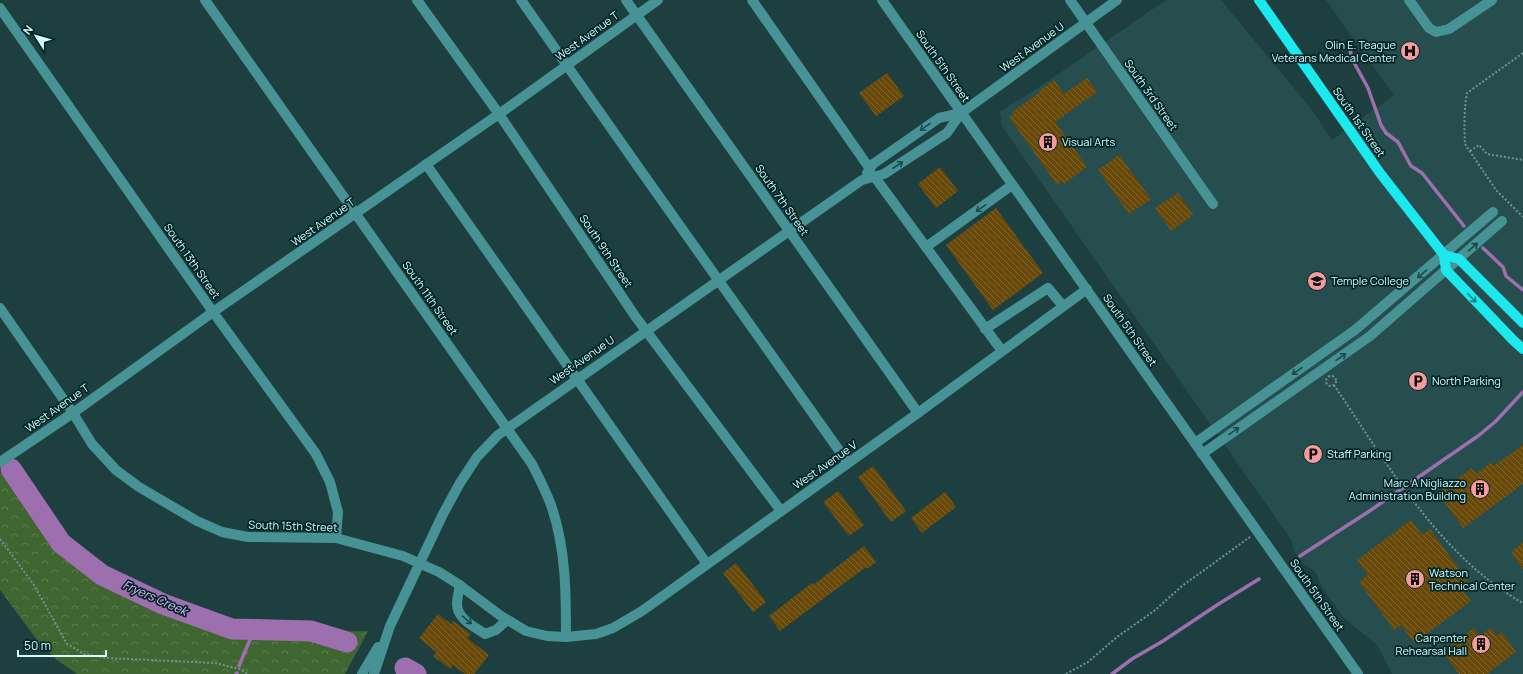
<svg xmlns="http://www.w3.org/2000/svg" width="1523" height="674" viewBox="0 0 1523 674" font-family="Manrope,sans-serif">
<style>
.built{fill:#274e4f}
.park{fill:url(#park-crowns)}
.lines{fill:none;stroke-linecap:round;stroke-linejoin:round}
.stream{stroke:#9e6fae;stroke-width:3.5}
.river{stroke:#9e6fae;stroke-width:21}
.building{fill:url(#building-back-hatch)}
.path{stroke:#709495;stroke-width:2;stroke-dasharray:2 2;stroke-linecap:butt}
.minor{stroke:#469294;stroke-width:10}
.major{stroke:#1ce9ee;stroke-width:10}
.oneway{stroke:#194c4d}
.oneway2{stroke:#0e888a}
.labels{text-anchor:middle;stroke-width:3.5;stroke-linejoin:round;paint-order:stroke}
.street-label{font-size:11px;fill:#d6fdfe;stroke:#012627}
.poi-label{font-size:11px;fill:#d6fdfe;stroke:#012627;text-anchor:start}
.water-label{font-size:12px;font-style:italic;fill:#ecb8fd;stroke:#012627}
</style>
<defs>
<pattern id="park-crowns" width="20" height="18" patternUnits="userSpaceOnUse"><rect width="20" height="18" fill="#3f6630"/><path d="M2 6a3 3 0 1 1 6 0M12 15a3 3 0 1 1 6 0" fill="none" stroke="#5a7d4f"/></pattern>
<pattern id="building-back-hatch" width="6" height="6" patternUnits="userSpaceOnUse"><rect width="6" height="6" fill="#694909"/><path d="M-1 5l2 2M0 0l6 6M5-1l2 2" fill="none" stroke="#7e642e"/></pattern>
</defs>
<rect width="100%" height="100%" fill="#1d3f40"/>
<polygon class="built" points="1166,0 1221,0 1312,110 1332,140 1394,95 1326,0 1523,0 1523,674 1392,674 1377,645 1343,617 1322,587 1315,571 1305,565 1294,551 1292,541 1001,125 1001,116 999,112 1029,94"/>
<polygon class="park" points="6,470 60,546 101,580 130,595 232,631 267,633 368,631 345,674 77,674 57,660 40,644 0,590 0,473"/>
<g class="lines">
<g class="stream">
<polyline points="1350,45 1351,57 1368,88 1381,125 1386,133 1398,142 1411,166 1422,173 1464,226"/>
<polyline points="1483,248 1503,267 1506,276 1523,290"/>
<polyline points="1300,556 1368,512 1478,436 1495,422 1523,392"/>
<polyline points="239,666 254,630"/>
<polyline points="236,674 237,673"/>
<polyline points="1112,674 1132,659 1163,641 1217,605 1259,579"/>
</g>
<g class="river">
<polyline points="11,469 61,543 102,575 163,604 232,629 311,631 347,642"/>
<polyline points="405,668 416,674"/>
</g>
</g>
<g class="building">
<polygon points="887,73 904,96 876,116 859,93"/>
<polygon points="1087,78 1097,92 1055,122 1087,167 1064,184 1062,181 1057,185 1009,117 1014,114 1012,112 1040,92 1039,91 1054,80 1064,94"/>
<polygon points="1119,155 1151,199 1129,214 1098,170"/>
<polygon points="940,167 958,191 936,208 918,184"/>
<polygon points="1178,193 1193,215 1171,231 1155,208"/>
<polygon points="996,208 1043,273 993,310 946,245"/>
<polygon points="1523,445 1523,484 1463,528 1438,493 1472,468 1476,474 1490,463 1493,466"/>
<polygon points="873,466 906,511 891,522 858,477"/>
<polygon points="838,491 864,525 849,536 823,502"/>
<polygon points="945,492 956,507 922,533 911,518"/>
<polygon points="1411,520 1422,535 1430,529 1470,584 1462,590 1471,601 1414,643 1401,625 1394,630 1359,582 1368,575 1357,560"/>
<polygon points="1523,543 1523,569 1511,552"/>
<polygon points="864,546 876,562 867,569 866,567 780,631 769,616 812,583 813,585"/>
<polygon points="736,563 766,602 753,612 723,573"/>
<polygon points="438,614 451,624 453,621 471,634 467,638 489,655 474,674 465,674 453,665 450,669 433,656 436,652 419,638"/>
<polygon points="1474,628 1480,636 1491,628 1497,636 1502,632 1516,652 1487,674 1459,674 1442,651"/>
</g>
<g class="lines">
<g class="path">
<path d="M1523,53L1467,93C1464,109 1464,128 1465,144L1496,190L1523,217"/>
<polyline points="1470,151 1479,145 1487,154 1523,160"/>
<circle cx="1331" cy="381" r="5"/>
<path d="M1334,385C1386,462 1440,557 1523,603"/>
<polyline points="0,539 34,585 67,644 84,654 107,658 215,663 240,669 248,674"/>
<polyline points="1066,674 1088,662 1117,637 1154,611 1182,586 1250,537"/>
</g>
<g class="minor">
<path d="M205,0L532,464C539,478 547,493 552,508C566,550 566,594 566,637"/>
<polyline points="417,0 499,114 635,316 781,511"/>
<path d="M521,0C629,155 739,309 848,463"/>
<polyline points="626,0 918,413"/>
<polyline points="752,0 870,169"/>
<polyline points="882,0 1358,674"/>
<polyline points="1070,0 1213,204"/>
<polyline points="1409,0 1429,28 1436,32 1449,29 1492,0"/>
<polyline points="0,8 213,312 316,454 330,482 338,512 336,538"/>
<polyline points="426,164 707,564"/>
<polyline points="867,173 873,164 939,118 961,113"/>
<polyline points="874,176 1002,351"/>
<polyline points="926,247 1012,185"/>
<polyline points="0,308 73,413 92,444 116,470 139,487 197,521 222,532 248,537 336,538 403,556 439,572 458,584 501,616 526,631 547,636 566,637 596,634 613,628 642,611 918,413 1087,289"/>
<polyline points="985,329 1048,288 1063,306"/>
<polyline points="1195,443 1355,330 1493,212"/>
<polyline points="1202,454 1370,336 1502,221"/>
<polyline points="0,462 73,413 213,312 499,114 658,0"/>
<path d="M460,585C459,591 457,598 457,604C457,619 475,627 485,634L496,630L507,620"/>
<polyline points="362,674 378,647"/>
<polyline points="374,674 390,626 443,514 460,483 477,457 498,435 862,180 884,174 947,133 961,113 1117,0"/>
</g>
<g class="major">
<polyline points="1259,0 1380,173 1444,255 1446,270 1513,340 1523,349"/>
<polyline points="1444,255 1459,259 1523,323"/>
</g>
</g>
<defs><path id="oneway-shaft" d="M-6 0H5M1.5-3L5.5 0L1.5 3" fill="none" stroke-width="1.6" stroke-linecap="round" stroke-linejoin="round"/></defs>
<g class="oneway">
<use href="#oneway-shaft" transform="translate(925 127) rotate(145)"/>
<use href="#oneway-shaft" transform="translate(898 165) rotate(-33)"/>
<use href="#oneway-shaft" transform="translate(981 208) rotate(145)"/>
<use href="#oneway-shaft" transform="translate(1473 247) rotate(-41)"/>
<use href="#oneway-shaft" transform="translate(1422 274) rotate(139)"/>
<use href="#oneway-shaft" transform="translate(1341 357) rotate(-35)"/>
<use href="#oneway-shaft" transform="translate(1297 371) rotate(145)"/>
<use href="#oneway-shaft" transform="translate(1234 431) rotate(-35)"/>
<use href="#oneway-shaft" transform="translate(467 620) rotate(40)"/>
</g>
<use class="oneway2" href="#oneway-shaft" transform="translate(1472 298) rotate(46)"/>
<defs>
<g id="hospital-disc" transform="scale(1)"><circle r="9.5" fill="#f59b9e" stroke="#012627"/><path d="M-5-5h3v3.5h4V-5h3V5h-3V1.5h-4V5h-3Z" fill="#111"/></g>
<g id="building-disc" transform="scale(1)"><circle r="9.5" fill="#f59b9e" stroke="#012627"/><path d="M-4-6H4V6H1V3H-1V6H-4ZM-2.5-4.3h1.7v1.8h-1.7ZM.8-4.3h1.7v1.8H.8ZM-2.5-1h1.7V.8h-1.7ZM.8-1h1.7V.8H.8Z" fill="#111"/></g>
<g id="university-disc" transform="scale(1)"><circle r="9.5" fill="#f59b9e" stroke="#012627"/><path d="M0-5L7-2L0 1L-7-2ZM-4 1L0 2.5L4 1V4Q0 6-4 4Z" fill="#111"/></g>
<g id="parking-disc" transform="scale(1)"><circle r="9.5" fill="#f59b9e" stroke="#012627"/><path d="M-3.5-5.5H1a3.5 3.5 0 0 1 0 7H-1V5.5H-3.5ZM-1-3.4V-.6H.8a1.4 1.4 0 0 0 0-2.8Z" fill="#111"/></g>
</defs>
<g fill-rule="evenodd">
<use href="#hospital-disc" x="1410" y="51"/>
<use href="#building-disc" x="1048" y="142"/>
<use href="#university-disc" x="1317" y="281"/>
<use href="#parking-disc" x="1418" y="381"/>
<use href="#parking-disc" x="1313" y="454"/>
<use href="#building-disc" x="1480" y="489"/>
<use href="#building-disc" x="1415" y="579"/>
<use href="#building-disc" x="1481" y="644"/>
</g>
<g class="labels">
<g class="street-label">
<text transform="translate(587 36) rotate(-36)" y="4">West Avenue T</text>
<text transform="translate(1032 47) rotate(-36)" y="4">West Avenue U</text>
<text transform="translate(943 66) rotate(55)" y="4">South 5th Street</text>
<text transform="translate(1151 95) rotate(55)" y="4">South 3rd Street</text>
<text transform="translate(1359 122) rotate(55)" y="4">South 1st Street</text>
<text transform="translate(782 200) rotate(55)" y="4">South 7th Street</text>
<text transform="translate(323 222) rotate(-35)" y="4">West Avenue T</text>
<text transform="translate(606 251) rotate(56)" y="4">South 9th Street</text>
<text transform="translate(192 261) rotate(55)" y="4">South 13th Street</text>
<text transform="translate(430 298) rotate(55)" y="4">South 11th Street</text>
<text transform="translate(1130 330) rotate(55)" y="4">South 5th Street</text>
<text transform="translate(582 360) rotate(-35)" y="4">West Avenue U</text>
<text transform="translate(57 408) rotate(-35)" y="4">West Avenue T</text>
<text transform="translate(825 465) rotate(-35)" y="4">West Avenue V</text>
<text transform="translate(293 526) rotate(2)" y="4">South 15th Street</text>
<text transform="translate(1317 595) rotate(55)" y="4">South 5th Street</text>
</g>
<g class="poi-label">
<text x="1396" y="49" text-anchor="end">Olin E. Teague<tspan x="1396" dy="13">Veterans Medical Center</tspan></text>
<text x="1062" y="146">Visual Arts</text>
<text x="1331" y="285">Temple College</text>
<text x="1432" y="385">North Parking</text>
<text x="1327" y="458">Staff Parking</text>
<text x="1466" y="487" text-anchor="end">Marc A Nigliazzo<tspan x="1466" dy="13">Administration Building</tspan></text>
<text x="1429" y="577">Watson<tspan x="1429" dy="13">Technical Center</tspan></text>
<text x="1467" y="642" text-anchor="end">Carpenter<tspan x="1467" dy="13">Rehearsal Hall</tspan></text>
</g>
<g class="water-label">
<text transform="translate(155 598) rotate(24)" y="4">Fryers Creek</text>
</g>
</g>
<g transform="translate(36 36) rotate(307)" stroke="#012627" stroke-width="3" paint-order="stroke">
<path d="M0-3L7 15L0 10L-7 15Z" fill="#d6fdfe"/>
<text y="-6" font-size="11" font-weight="bold" text-anchor="middle" fill="#d6fdfe">N</text>
</g>
<path d="M18 650v6h88v-6" fill="none" stroke="#d6fdfe" stroke-width="2"/>
<text x="24" y="650" font-size="12" fill="#d6fdfe" stroke="#012627" stroke-width="3" paint-order="stroke">50 m</text>
</svg>
